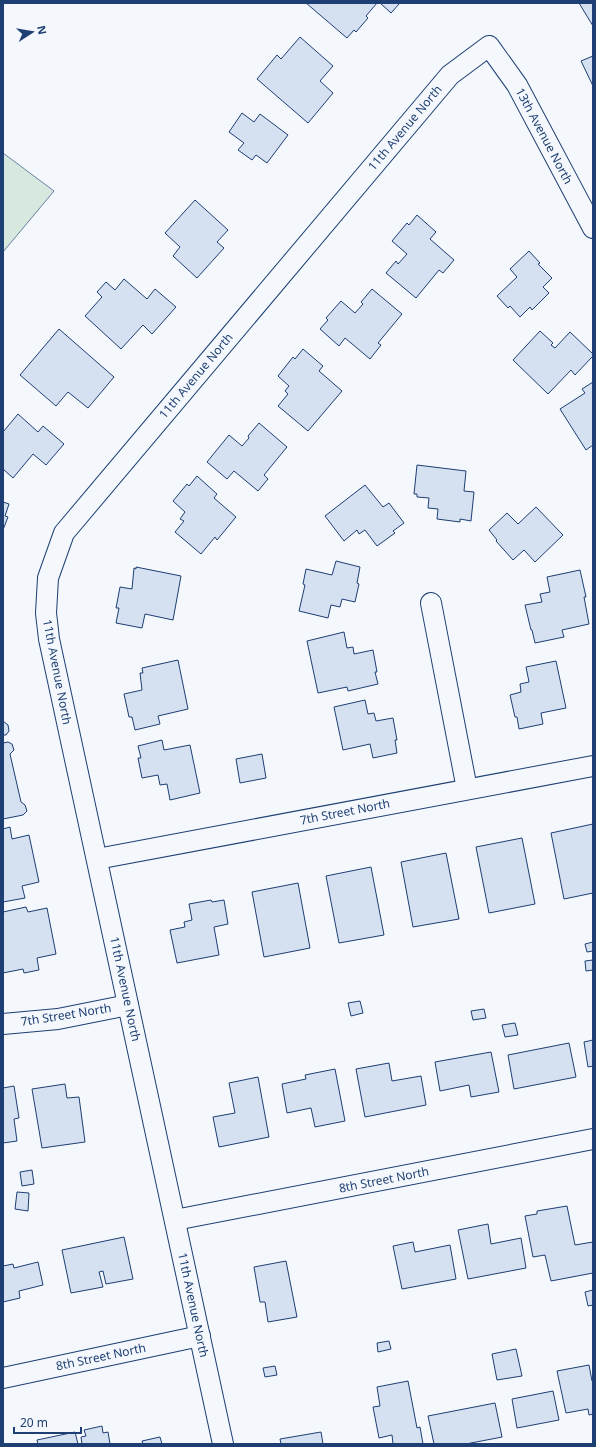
<svg xmlns="http://www.w3.org/2000/svg" width="596" height="1447" viewBox="0 0 596 1447" font-family="'Noto Sans',sans-serif">
<style>
.green{fill:#d7e8df;stroke:#687fa3}
.building{fill:#d5e0f0;stroke:#1d3f73}
.lines{fill:none;stroke-linecap:round;stroke-linejoin:round}
.minor-casing{stroke:#1d3f73;stroke-width:22}
.minor{stroke:#f4f7fb;stroke-width:20}
.labels{text-anchor:middle;stroke-width:3;stroke-linejoin:round;paint-order:stroke}
.street-label{font-size:12px;fill:#1d3f73;stroke:#f4f7fb}
</style>
<rect width="100%" height="100%" fill="#f4f7fb"/>
<polygon class="green" points="3,153 54,191 3,252"/>
<g class="building">
<polygon points="306,3 377,3 366,16 368,18 356,32 354,30 347,38"/>
<polygon points="380,3 400,3 391,13"/>
<polygon points="579,3 593,3 593,26"/>
<polygon points="300,37 333,66 320,81 333,93 308,123 257,79 277,55 281,59"/>
<polygon points="593,56 593,86 581,61"/>
<polygon points="242,113 254,122 260,114 288,135 267,163 256,155 252,160 238,150 244,143 229,132"/>
<polygon points="195,200 228,230 217,242 224,248 197,278 173,256 180,247 165,233"/>
<polygon points="417,215 436,232 430,239 454,260 443,273 439,270 416,298 386,273 396,261 398,264 407,254 392,241 407,223 409,225"/>
<polygon points="529,251 540,263 538,264 552,278 543,287 549,293 532,310 530,307 520,317 510,306 508,308 497,296 517,277 510,269"/>
<polygon points="124,279 147,299 155,289 176,307 152,334 143,325 121,349 85,316 102,297 97,292 106,282 115,290"/>
<polygon points="372,289 402,314 378,343 381,345 370,359 345,338 339,346 320,329 328,320 326,318 341,301 355,313 363,304 361,302"/>
<polygon points="59,329 114,377 88,408 68,392 56,406 20,375"/>
<polygon points="540,331 553,343 551,345 555,348 570,332 593,354 593,356 575,375 571,370 548,394 513,360"/>
<polygon points="303,349 323,366 319,371 342,391 308,431 278,406 288,394 285,391 289,386 278,376 293,357 295,359"/>
<polygon points="593,382 593,445 586,450 560,409 585,393 582,389"/>
<polygon points="18,414 38,432 43,426 64,444 46,465 33,454 13,478 3,469 3,432"/>
<polygon points="259,423 287,447 264,475 268,479 258,491 234,471 227,479 207,462 229,435 242,446 249,438 248,436"/>
<polygon points="417,465 466,471 464,491 474,492 471,521 460,519 460,522 437,519 438,509 428,508 429,498 417,497 417,494 414,494"/>
<polygon points="197,476 217,494 214,498 236,517 217,540 215,537 201,554 175,532 184,521 180,519 185,512 173,501 187,484 189,486"/>
<polygon points="365,485 383,507 389,503 404,523 393,531 395,533 377,546 365,530 359,534 357,530 344,541 325,516"/>
<polygon points="3,502 9,504 5,516 8,517 3,530"/>
<polygon points="536,507 563,535 535,562 524,550 513,560 496,541 497,540 489,530 507,513 518,524"/>
<polygon points="336,561 360,567 357,583 359,584 355,602 342,599 340,607 331,605 328,618 299,611 305,585 303,584 306,569 332,575"/>
<polygon points="136,567 181,576 173,620 145,614 142,628 116,623 119,608 116,608 120,587 132,589 134,568 136,569"/>
<polygon points="580,570 586,597 584,597 589,624 562,630 564,637 535,643 532,630 531,630 525,605 542,602 540,594 550,592 547,577"/>
<polygon points="344,632 347,648 353,647 354,654 373,650 377,672 375,672 378,684 348,691 347,687 318,693 307,641"/>
<polygon points="178,660 188,709 158,716 160,724 135,730 132,717 129,717 124,694 142,690 140,673 143,673 142,668"/>
<polygon points="556,661 566,708 541,713 543,724 519,729 517,717 515,717 510,695 521,692 520,684 529,682 526,667"/>
<polygon points="365,700 368,714 374,713 376,721 393,718 397,740 395,740 397,753 373,758 370,744 343,750 334,707"/>
<polygon points="3,721 8,725 9,731 6,735 3,735"/>
<polygon points="162,740 164,750 190,745 200,793 170,800 167,784 160,785 158,775 142,778 138,758 141,758 138,746"/>
<polygon points="8,742 12,744 14,750 10,754 21,802 25,805 27,811 23,815 3,819 3,743"/>
<polygon points="262,754 266,778 240,783 236,759"/>
<polygon points="593,824 593,893 564,899 551,833"/>
<polygon points="10,827 12,839 29,835 39,882 22,886 25,898 3,902 3,829"/>
<polygon points="522,838 535,904 489,913 476,847"/>
<polygon points="446,853 459,919 413,927 401,862"/>
<polygon points="371,867 384,935 339,943 326,876"/>
<polygon points="298,883 310,948 264,957 252,892"/>
<polygon points="211,900 212,902 224,900 228,924 214,927 219,955 177,963 170,930 185,927 184,922 192,920 189,904"/>
<polygon points="26,907 28,912 47,908 56,954 37,958 39,970 24,973 23,969 3,973 3,912"/>
<polygon points="593,942 593,951 587,952 585,944"/>
<polygon points="593,960 593,970 586,971 585,961"/>
<polygon points="360,1001 363,1013 351,1016 348,1003"/>
<polygon points="484,1009 486,1018 473,1020 471,1011"/>
<polygon points="515,1023 518,1035 505,1037 502,1025"/>
<polygon points="593,1040 593,1066 588,1067 584,1042"/>
<polygon points="569,1043 576,1077 514,1089 508,1055"/>
<polygon points="491,1052 499,1092 471,1097 469,1085 440,1091 435,1062"/>
<polygon points="389,1063 392,1081 421,1076 426,1105 365,1117 356,1069"/>
<polygon points="335,1069 345,1121 315,1127 311,1108 287,1113 282,1084 306,1079 305,1075"/>
<polygon points="258,1077 269,1137 219,1147 213,1117 235,1113 229,1083"/>
<polygon points="65,1084 67,1098 79,1097 85,1142 42,1148 32,1089"/>
<polygon points="14,1086 19,1118 14,1119 17,1141 3,1143 3,1088"/>
<polygon points="32,1170 34,1184 22,1186 20,1172"/>
<polygon points="17,1192 29,1193 28,1211 15,1209"/>
<polygon points="567,1206 575,1245 593,1242 593,1273 551,1281 545,1255 533,1257 525,1216 537,1214 537,1211"/>
<polygon points="488,1224 491,1244 521,1238 526,1268 468,1279 458,1230"/>
<polygon points="124,1237 133,1279 106,1284 103,1271 99,1272 103,1287 71,1293 62,1250"/>
<polygon points="413,1242 415,1252 450,1245 456,1279 402,1289 393,1246"/>
<polygon points="286,1261 297,1317 268,1322 265,1302 260,1302 254,1267"/>
<polygon points="38,1262 43,1285 19,1291 20,1298 3,1302 3,1266 13,1264 14,1268"/>
<polygon points="593,1290 593,1305 588,1306 585,1292"/>
<polygon points="389,1341 391,1349 378,1352 377,1343"/>
<polygon points="516,1349 522,1376 497,1380 492,1354"/>
<polygon points="589,1365 592,1381 593,1381 593,1414 589,1415 588,1409 566,1413 557,1371"/>
<polygon points="275,1366 277,1375 265,1377 263,1368"/>
<polygon points="408,1381 417,1428 420,1427 423,1444 393,1444 392,1435 379,1438 373,1407 380,1406 377,1387"/>
<polygon points="553,1391 559,1420 517,1428 512,1399"/>
<polygon points="495,1403 502,1437 466,1444 434,1444 428,1416"/>
<polygon points="102,1426 103,1433 108,1432 110,1444 82,1444 81,1437 86,1436 84,1430"/>
<polygon points="75,1432 78,1444 38,1444 37,1440"/>
<polygon points="321,1432 323,1444 281,1444 280,1439"/>
<polygon points="160,1437 162,1444 143,1444 142,1441"/>
</g>
<g class="lines">
<g class="minor-casing">
<g id="minor">
<polyline points="431,603 467,789"/>
<polyline points="97,859 593,766"/>
<polyline points="3,1024 58,1019 128,1005"/>
<polyline points="175,1220 593,1139"/>
<polyline points="3,1378 200,1336"/>
<polyline points="223,1444 49,639 46,613 48,578 64,533 450,75 489,46 517,85 593,228"/>
</g>
</g>
<use href="#minor" class="minor"/>
</g>
<g class="labels">
<g class="street-label">
<text transform="translate(405 128) rotate(-50)" y="4">11th Avenue North</text>
<text transform="translate(544 136) rotate(62)" y="4">13th Avenue North</text>
<text transform="translate(196 376) rotate(-50)" y="4">11th Avenue North</text>
<text transform="translate(57 672) rotate(79)" y="4">11th Avenue North</text>
<text transform="translate(345 812) rotate(-11)" y="4">7th Street North</text>
<text transform="translate(125 989) rotate(78)" y="4">11th Avenue North</text>
<text transform="translate(66 1015) rotate(-9)" y="4">7th Street North</text>
<text transform="translate(384 1180) rotate(-11)" y="4">8th Street North</text>
<text transform="translate(193 1305) rotate(78)" y="4">11th Avenue North</text>
<text transform="translate(101 1357) rotate(-12)" y="4">8th Street North</text>
</g>
</g>
<rect width="596" height="1447" fill="none" stroke="#1d3f73" stroke-width="8"/>
<g transform="translate(32 32) rotate(78)" stroke="#f4f7fb" stroke-width="3" paint-order="stroke">
<path d="M0-3L7 15L0 10L-7 15Z" fill="#1d3f73"/>
<text y="-6" font-size="11" font-weight="bold" text-anchor="middle" fill="#1d3f73">N</text>
</g>
<path d="M14 1427v6h67v-6" fill="none" stroke="#1d3f73" stroke-width="2"/>
<text x="20" y="1427" font-size="12" fill="#1d3f73" stroke="#f4f7fb" stroke-width="3" paint-order="stroke">20 m</text>
</svg>
